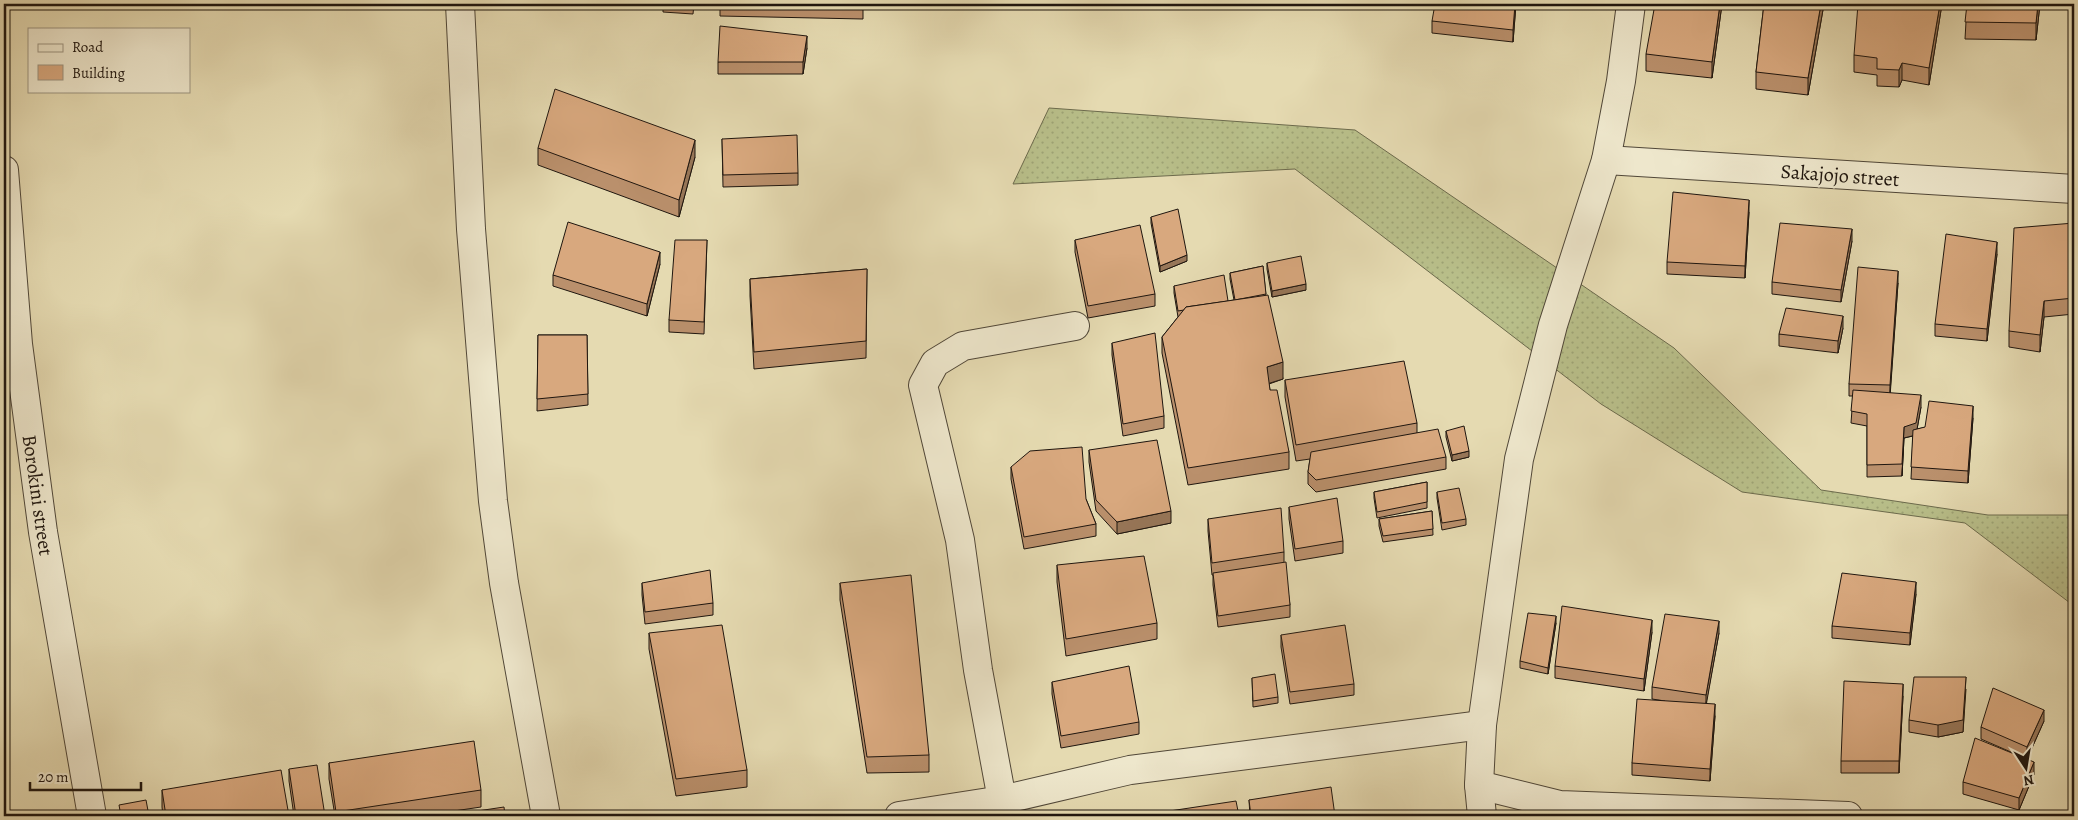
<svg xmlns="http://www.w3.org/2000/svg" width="2078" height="820" viewBox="0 0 2078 820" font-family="Alegreya,serif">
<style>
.grass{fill:url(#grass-dots);stroke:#6c6a4c}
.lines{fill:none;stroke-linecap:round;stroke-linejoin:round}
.street-casing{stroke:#504738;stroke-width:30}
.street{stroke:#eee7cc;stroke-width:28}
.wall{fill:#ba906c;stroke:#1f160f}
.shaded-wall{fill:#977658;stroke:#1f160f}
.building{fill:#d8a87e;stroke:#1f160f}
.labels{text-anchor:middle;stroke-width:4;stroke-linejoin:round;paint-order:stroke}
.street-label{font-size:20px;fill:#1f160f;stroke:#eee7cc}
</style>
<defs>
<pattern id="grass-dots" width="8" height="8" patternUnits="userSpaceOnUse" patternTransform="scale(1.25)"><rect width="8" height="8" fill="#b8be89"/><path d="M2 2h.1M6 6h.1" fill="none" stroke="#9ea375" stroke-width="1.8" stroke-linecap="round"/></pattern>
</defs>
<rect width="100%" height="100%" fill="#e5dab1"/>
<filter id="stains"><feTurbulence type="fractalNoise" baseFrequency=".004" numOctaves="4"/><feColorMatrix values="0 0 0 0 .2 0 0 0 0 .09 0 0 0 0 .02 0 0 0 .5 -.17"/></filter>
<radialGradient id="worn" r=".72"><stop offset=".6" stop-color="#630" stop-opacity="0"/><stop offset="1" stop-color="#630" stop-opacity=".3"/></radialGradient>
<polygon class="grass" points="1049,108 1355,130 1674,348 1821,490 1988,515 2074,515 2074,606 1965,523 1742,492 1601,404 1295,169 1013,184"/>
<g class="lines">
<g class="street-casing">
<g id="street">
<polyline points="460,4 471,229 493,501 504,583 546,816"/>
<polyline points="1606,160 2074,189"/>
<polyline points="4,170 18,344 43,532 92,816"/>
<polyline points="1479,785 1560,805 1848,816"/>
<polyline points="899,816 1002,800 1130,770 1482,725"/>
<polyline points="1005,816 978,670 960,540 923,385 935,363 963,346 1075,326"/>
<polyline points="1482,816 1479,785 1482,725 1519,459 1553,325 1606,160 1621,81 1631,4"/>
</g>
</g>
<use href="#street" class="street"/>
</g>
<g class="wall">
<polygon points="663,4 694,4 693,14 663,12"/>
<polygon points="720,4 863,4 863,19 720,16"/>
<polygon points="1516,4 1513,42 1432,33 1432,21"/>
<polygon points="1722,4 1712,78 1646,71 1646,54"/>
<polygon points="1764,4 1824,4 1808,95 1756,89 1756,72"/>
<polygon points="1942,4 1929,85 1902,80 1899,87 1877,86 1877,75 1854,72 1854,55"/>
<polygon points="1967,4 2040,4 2036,40 1965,39"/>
<polygon points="807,48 803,74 718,74 718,62"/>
<polygon points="722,139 798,173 798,185 723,187"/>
<polygon points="538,148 695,157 679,217 538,165"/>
<polygon points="1749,212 1745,278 1667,274 1667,262"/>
<polygon points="1151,217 1187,261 1160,272 1151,223"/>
<polygon points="2074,223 2074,314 2044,317 2040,352 2009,347 2009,331"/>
<polygon points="707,240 704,334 669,332 669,320"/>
<polygon points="1075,240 1155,294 1155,306 1088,318 1075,252"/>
<polygon points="1852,241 1841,302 1772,294 1772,282"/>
<polygon points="1997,254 1987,341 1935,336 1935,324"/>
<polygon points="1267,263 1306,290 1272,297 1267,269"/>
<polygon points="660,264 647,316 553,286 553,275"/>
<polygon points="1263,266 1266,296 1283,379 1269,384 1270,390 1289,452 1289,469 1188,485 1162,353 1162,337 1178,317 1174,293 1174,286 1228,301 1234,300 1230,279 1230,273"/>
<polygon points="867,269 866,358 754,369 750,296 750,279"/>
<polygon points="1898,283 1890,393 1921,407 1917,429 1973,418 1968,483 1911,479 1913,436 1904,438 1902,476 1867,477 1867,426 1851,423 1853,396 1849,396 1849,384"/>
<polygon points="1843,328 1838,353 1779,346 1779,334"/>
<polygon points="538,335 587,335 588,405 537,411"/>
<polygon points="1112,343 1164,416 1164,428 1123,436 1112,355"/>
<polygon points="1285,380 1417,423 1417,433 1446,457 1446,469 1316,492 1308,484 1308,472 1310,459 1296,461 1285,397"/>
<polygon points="1446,431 1469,457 1452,461 1446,437"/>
<polygon points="1089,450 1171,523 1117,534 1096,511 1089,462"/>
<polygon points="1011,467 1086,499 1096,524 1096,536 1024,549 1011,479"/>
<polygon points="1427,482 1427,508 1377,518 1374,498 1374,492"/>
<polygon points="1437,492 1466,519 1466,525 1442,530 1437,498"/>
<polygon points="1289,507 1343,541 1343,553 1295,561 1289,519"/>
<polygon points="1432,511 1433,535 1383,542 1379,526 1379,519"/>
<polygon points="1208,519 1284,552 1284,563 1290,605 1290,617 1218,627 1213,585 1213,575 1212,575 1208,531"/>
<polygon points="1057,565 1157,623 1157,639 1066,656 1057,582"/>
<polygon points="642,583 713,603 713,615 645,624 642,595"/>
<polygon points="840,583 929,755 929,772 867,773 840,600"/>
<polygon points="1916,594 1910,645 1832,638 1832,626"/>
<polygon points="1556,623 1548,674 1520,668 1520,661"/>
<polygon points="1652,632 1644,691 1555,678 1555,666"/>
<polygon points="649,633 747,770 747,787 676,796 649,649"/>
<polygon points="1719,633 1706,703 1715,716 1710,781 1632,775 1632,763 1665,701 1652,699 1652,687"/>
<polygon points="1281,635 1354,684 1354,695 1290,704 1281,647"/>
<polygon points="1252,678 1278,697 1278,703 1253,707"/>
<polygon points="1052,682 1139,722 1139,734 1061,748 1052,694"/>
<polygon points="1966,689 1963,732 1938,737 1909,732 1909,720"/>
<polygon points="1903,696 1899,773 1841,773 1841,761"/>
<polygon points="2044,721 2027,759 1981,739 1981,727"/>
<polygon points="329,763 481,790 481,807 420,816 335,816 329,779"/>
<polygon points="289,769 325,816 294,816 289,781"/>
<polygon points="2034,774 2019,810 1963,794 1963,782"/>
<polygon points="162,790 289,816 163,816 162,807"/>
<polygon points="1249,800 1335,816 1250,816"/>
</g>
<g class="shaded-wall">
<polygon points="1515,4 1516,4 1513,42 1513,30"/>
<polygon points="1720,4 1722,4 1712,78 1712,62"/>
<polygon points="1821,4 1824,4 1808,95 1808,78"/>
<polygon points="1940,4 1942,4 1929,85 1929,68"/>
<polygon points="2038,4 2040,4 2036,40 2036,23"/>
<polygon points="807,36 807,48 803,74 803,62"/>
<polygon points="1902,63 1902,80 1899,87 1899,70"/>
<polygon points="695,140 695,157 679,217 679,200"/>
<polygon points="1749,200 1749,212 1745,278 1745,266"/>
<polygon points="1852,229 1852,241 1841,302 1841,290"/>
<polygon points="1997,242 1997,254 1987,341 1987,329"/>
<polygon points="660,252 660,264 647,316 647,304"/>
<polygon points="1187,255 1187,261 1160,272 1160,266"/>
<polygon points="1898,271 1898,283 1890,397 1890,385"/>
<polygon points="1306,284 1306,290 1272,297 1272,291"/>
<polygon points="2044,301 2044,317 2040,352 2040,335"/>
<polygon points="1843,316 1843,328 1838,353 1838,341"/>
<polygon points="1283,362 1283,379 1267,384 1267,367"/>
<polygon points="1921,395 1921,407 1916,435 1904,438 1902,476 1904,427"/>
<polygon points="1973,406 1973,418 1968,483 1968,471"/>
<polygon points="1469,451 1469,457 1452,461 1452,455"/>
<polygon points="1171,511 1171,523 1117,534 1117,522"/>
<polygon points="1916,582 1916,594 1910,645 1910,633"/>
<polygon points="1556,616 1556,623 1548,674 1548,668"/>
<polygon points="1652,620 1652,632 1644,691 1644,679"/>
<polygon points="1719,621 1719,633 1706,706 1706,695"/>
<polygon points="1966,677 1963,732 1938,737 1938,725"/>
<polygon points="1903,684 1903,696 1899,773 1899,761"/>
<polygon points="1715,704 1715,716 1710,781 1710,769"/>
<polygon points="2044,710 2044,721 2027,759 2027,747"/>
<polygon points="2034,762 2034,774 2019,810 2019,798"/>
</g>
<g class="building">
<polygon points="1435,4 1515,4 1513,30 1432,21"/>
<polygon points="1655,4 1720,4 1712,62 1646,54"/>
<polygon points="1764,4 1821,4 1808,78 1756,72"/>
<polygon points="1858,4 1940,4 1929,68 1902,63 1899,70 1877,69 1877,58 1854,55"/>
<polygon points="1967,4 2038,4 2036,23 1965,22"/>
<polygon points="720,26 807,36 803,62 718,62"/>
<polygon points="555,89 695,140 679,200 538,148"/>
<polygon points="797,135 798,173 723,175 722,139"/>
<polygon points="1673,192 1749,200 1745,266 1667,262"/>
<polygon points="1178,209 1187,255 1160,266 1151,217"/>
<polygon points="568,222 660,252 647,304 553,275"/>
<polygon points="1780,223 1852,229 1841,290 1772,282"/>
<polygon points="2074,223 2074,298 2044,301 2040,335 2009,331 2014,228"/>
<polygon points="1140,225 1155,294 1088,306 1075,240"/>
<polygon points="1946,234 1997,242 1987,329 1935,324"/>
<polygon points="675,240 707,240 704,322 669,320"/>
<polygon points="1301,256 1306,284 1272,291 1267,263"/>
<polygon points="1263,266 1266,294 1235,300 1230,273"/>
<polygon points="1858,267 1898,271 1890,385 1849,384"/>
<polygon points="867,269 866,341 754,352 750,279"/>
<polygon points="1224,275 1228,301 1186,307 1184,310 1178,311 1174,286"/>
<polygon points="1268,295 1283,362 1267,367 1270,390 1277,390 1289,452 1188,468 1162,337 1186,307"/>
<polygon points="1786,308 1843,316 1838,341 1779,334"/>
<polygon points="1155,333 1164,416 1123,424 1112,343"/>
<polygon points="538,335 587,335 588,394 537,399"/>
<polygon points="1404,361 1417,423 1296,445 1285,380"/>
<polygon points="1853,390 1921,395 1916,423 1904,427 1902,464 1867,465 1867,414 1851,411"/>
<polygon points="1929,401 1973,406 1968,471 1911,467 1913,430 1925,427"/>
<polygon points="1464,426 1469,451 1452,455 1446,431"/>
<polygon points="1438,429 1446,457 1316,480 1308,472 1311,452"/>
<polygon points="1157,440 1171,511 1117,522 1096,500 1089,450"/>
<polygon points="1082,447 1086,499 1096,524 1024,537 1011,467 1030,451"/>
<polygon points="1427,482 1427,502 1377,512 1374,492"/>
<polygon points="1459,488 1466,519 1442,523 1437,492"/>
<polygon points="1337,498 1343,541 1295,549 1289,507"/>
<polygon points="1281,508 1284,552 1212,563 1208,519"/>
<polygon points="1432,511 1433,529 1383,536 1379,519"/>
<polygon points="1144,556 1157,623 1066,639 1057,565"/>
<polygon points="1286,562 1290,605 1218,616 1213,573"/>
<polygon points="710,570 713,603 645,612 642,583"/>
<polygon points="1842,573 1916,582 1910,633 1832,626"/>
<polygon points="911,575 929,755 867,757 840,583"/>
<polygon points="1562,606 1652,620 1644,679 1555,666"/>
<polygon points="1528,613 1556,616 1548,668 1520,661"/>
<polygon points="1665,614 1719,621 1706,695 1652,687"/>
<polygon points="722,625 747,770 676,779 649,633"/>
<polygon points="1345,625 1354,684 1290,692 1281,635"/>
<polygon points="1129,666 1139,722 1061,736 1052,682"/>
<polygon points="1275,674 1278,697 1253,701 1252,678"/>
<polygon points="1914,677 1966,677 1963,720 1938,725 1909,720"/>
<polygon points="1844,681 1903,684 1899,761 1841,761"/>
<polygon points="1993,688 2044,710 2027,747 1981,727"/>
<polygon points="1637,699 1715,704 1710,769 1632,763"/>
<polygon points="1975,738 2034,762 2019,798 1963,782"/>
<polygon points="474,741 481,790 336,812 329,763"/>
<polygon points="317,765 325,816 296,816 289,769"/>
<polygon points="281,770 289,816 166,816 162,790"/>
<polygon points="1331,787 1335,816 1251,816 1249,800"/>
<polygon points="146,800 149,816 121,816 119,805"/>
<polygon points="1236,801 1239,816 1163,816 1163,812"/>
<polygon points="504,807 505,816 444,816"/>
<polygon points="1158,812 1158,816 1120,816"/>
</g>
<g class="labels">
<g class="street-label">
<text transform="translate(1840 175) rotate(4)" y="7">Sakajojo street</text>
<text transform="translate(38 495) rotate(82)" y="7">Borokini street</text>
</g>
</g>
<rect width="2078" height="820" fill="none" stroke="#e5dab1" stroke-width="20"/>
<rect x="5" y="5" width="2068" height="810" fill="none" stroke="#1f160f" stroke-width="2.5"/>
<rect x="10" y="10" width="2058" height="800" fill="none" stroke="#1f160f"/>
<rect x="28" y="28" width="162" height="65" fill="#eee7cc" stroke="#9b9380"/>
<rect x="38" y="44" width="25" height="8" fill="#eee7cc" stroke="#9b9380"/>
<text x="72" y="52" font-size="15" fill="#1f160f">Road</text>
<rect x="38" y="65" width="25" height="15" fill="#d8a87e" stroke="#9b9380"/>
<text x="72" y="78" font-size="15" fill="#1f160f">Building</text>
<g transform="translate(2026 768) rotate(168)" stroke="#eee7cc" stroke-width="4" paint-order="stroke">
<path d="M0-4L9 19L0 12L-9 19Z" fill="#1f160f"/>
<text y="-8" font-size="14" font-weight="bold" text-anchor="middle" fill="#1f160f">N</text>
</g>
<path d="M30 782v8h111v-8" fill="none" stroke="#1f160f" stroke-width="2.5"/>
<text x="38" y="782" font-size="15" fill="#1f160f" stroke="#eee7cc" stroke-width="4" paint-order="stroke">20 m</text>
<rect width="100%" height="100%" filter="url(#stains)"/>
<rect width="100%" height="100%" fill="url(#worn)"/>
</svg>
